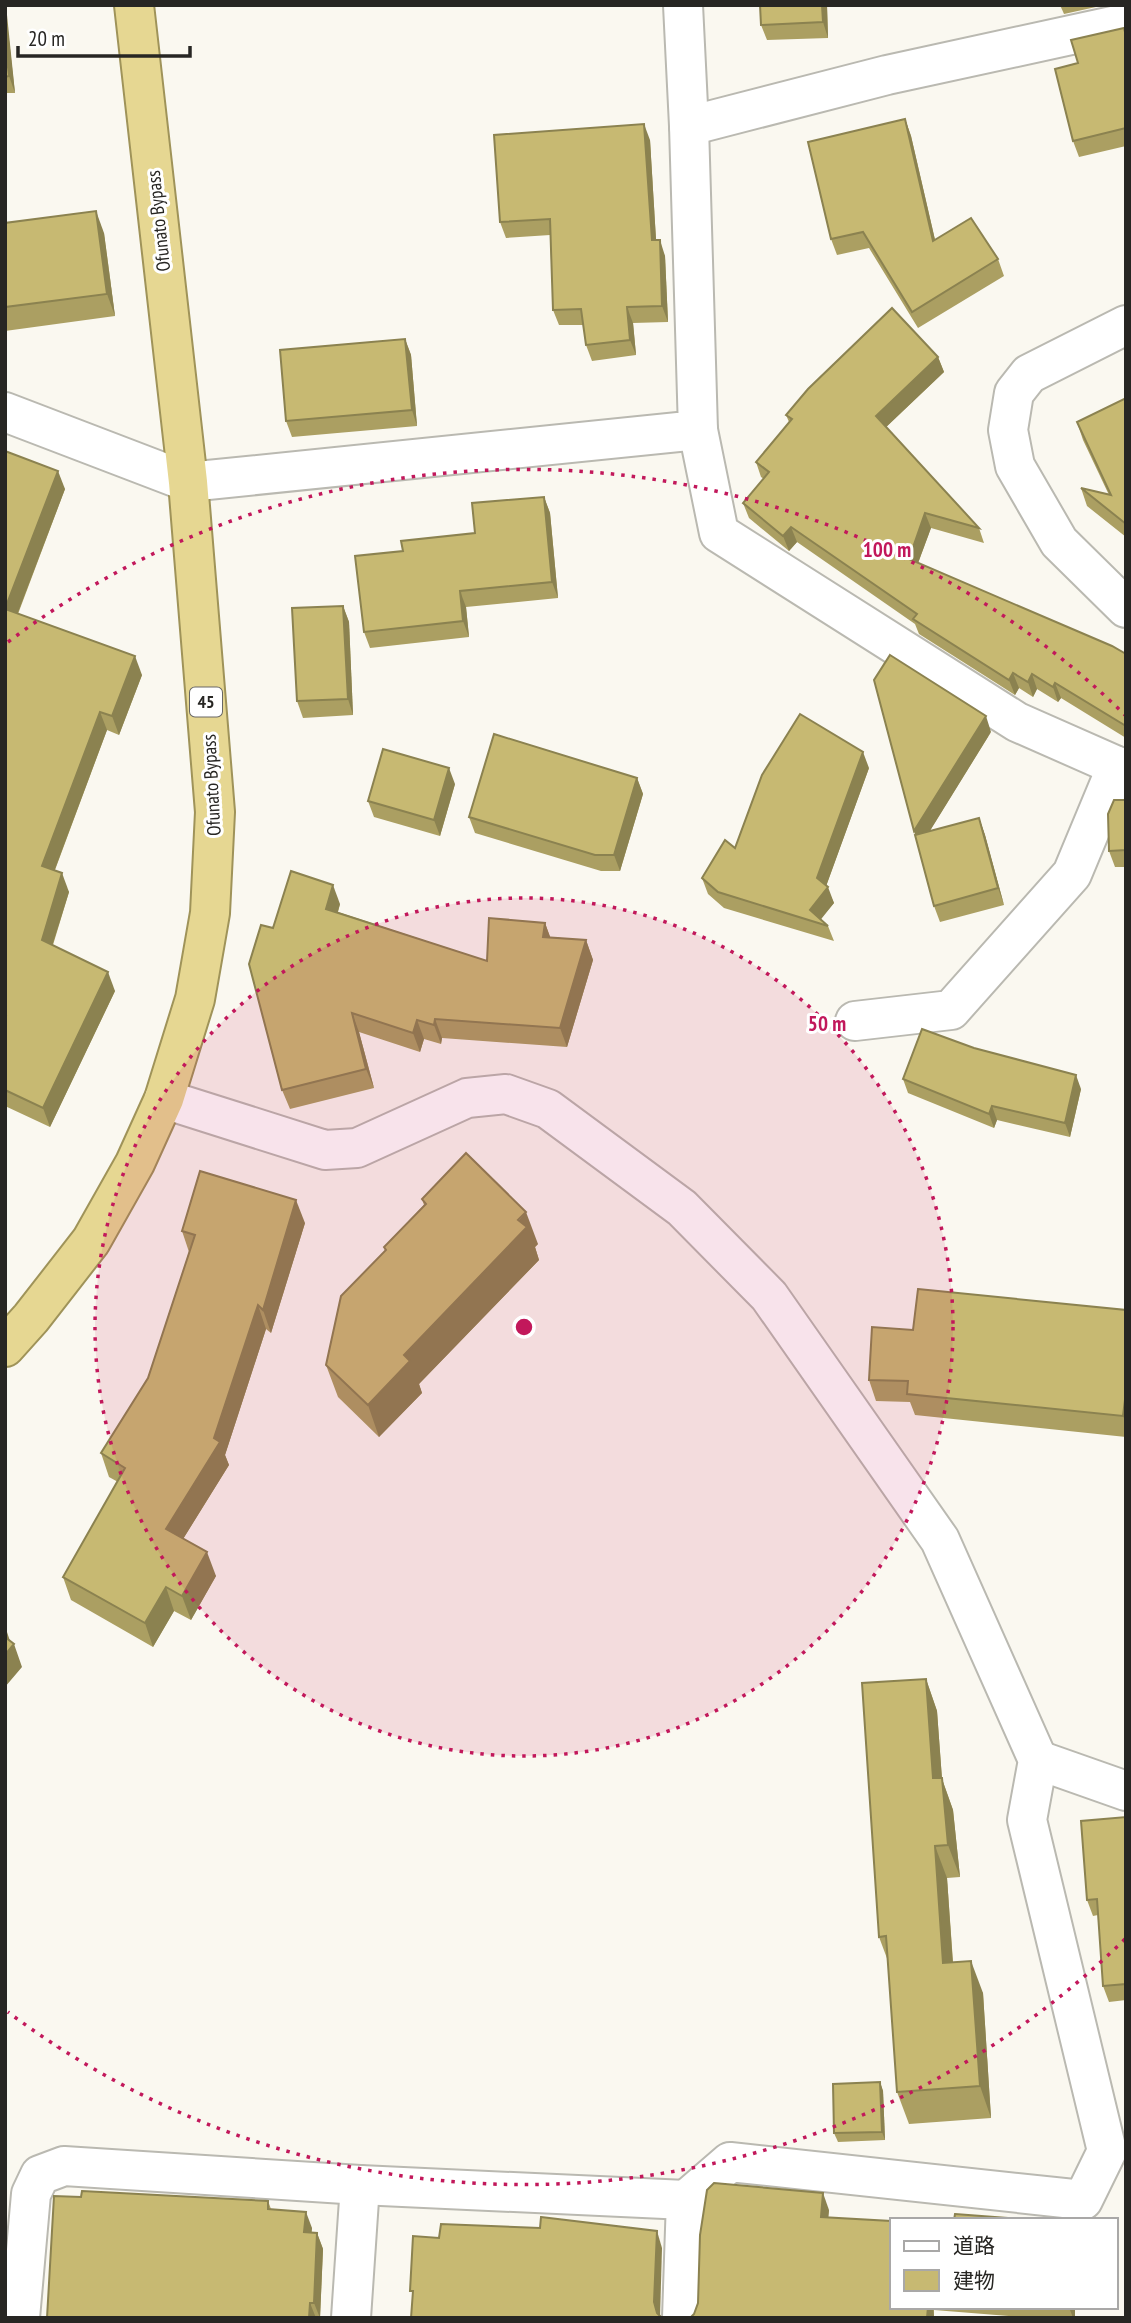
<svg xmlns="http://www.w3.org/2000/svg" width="1131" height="2323" viewBox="0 0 1131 2323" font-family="'PT Sans Narrow','Noto Sans JP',sans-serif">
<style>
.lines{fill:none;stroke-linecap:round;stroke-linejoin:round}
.minor-casing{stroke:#bab9b1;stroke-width:42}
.trunk-casing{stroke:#9f9359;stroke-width:42}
.minor{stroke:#fff;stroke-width:38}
.trunk{stroke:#e6d792;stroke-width:38}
.wall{fill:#ab9f62}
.shaded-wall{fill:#8b8250}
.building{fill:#c7b972;stroke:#8b8250;stroke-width:2}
.ring{fill:none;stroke:#c2185b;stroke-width:3.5;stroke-dasharray:3.5 7}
.labels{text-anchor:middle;stroke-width:6;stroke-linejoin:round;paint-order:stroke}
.shield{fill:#fff;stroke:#686765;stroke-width:2}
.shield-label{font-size:18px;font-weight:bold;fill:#272623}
.street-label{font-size:19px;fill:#272623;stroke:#fff}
.centre{fill:#c2185b;stroke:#fff;stroke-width:3.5}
.ring-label{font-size:21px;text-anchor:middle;font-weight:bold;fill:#c2185b;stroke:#fff;stroke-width:6;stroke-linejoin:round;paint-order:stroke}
</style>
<rect width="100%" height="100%" fill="#faf8f0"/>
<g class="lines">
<g class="minor-casing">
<g id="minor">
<polyline points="689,126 887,75 1126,23"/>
<polyline points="1126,325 1029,374 1014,393 1008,430 1015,466 1059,542 1126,608"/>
<polyline points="5,412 188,482 698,430 689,126 683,5"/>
<polyline points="698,430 719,533 1017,722 1126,770"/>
<polyline points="855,1021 951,1010 1072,874 1117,766"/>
<polyline points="164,1099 325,1150 357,1148 467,1098 506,1094 548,1109 682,1208 769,1296 940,1540 1038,1760 1027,1820 1107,2151 1083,2200 730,2162 686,2200 682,2318"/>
<polyline points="1038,1760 1126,1791"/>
<polyline points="20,2318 31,2194 40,2175 64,2166 360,2185 686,2200"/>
<polyline points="351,2318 360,2185"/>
</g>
</g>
<g class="trunk-casing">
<polyline id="trunk" points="5,1347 31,1318 91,1241 135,1163 164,1099 195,999 210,913 215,812 188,482 134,5"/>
</g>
<use href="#minor" class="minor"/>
<use href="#trunk" class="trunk"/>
</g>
<g class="wall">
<polygon points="5,5 15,93 5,93"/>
<polygon points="827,5 828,38 767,40 761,25"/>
<polygon points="1060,5 1105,5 1064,14"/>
<polygon points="1124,28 1126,33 1126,146 1079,157 1073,141 1078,63"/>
<polygon points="905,119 911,136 935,240 998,259 1004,276 918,328 869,248 837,255 831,239"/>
<polygon points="650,140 656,240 665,256 668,322 633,323 636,355 592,361 586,345 583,325 559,325 553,310 550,235 506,238 500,222"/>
<polygon points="5,223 104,233 115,316 5,331"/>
<polygon points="405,339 411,355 417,426 292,437 286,421"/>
<polygon points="938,357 944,372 886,427 979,528 984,543 931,528 918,563 1126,654 1126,738 1061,698 1058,702 1037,689 1033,697 1019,688 1015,695 919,634 915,624 797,542 789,551 749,518 743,503 764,479 761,477 756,462 789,422 786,415"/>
<polygon points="1126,398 1126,537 1087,506 1081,488 1109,495 1083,440 1077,422"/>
<polygon points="5,451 65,489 18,614 142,675 119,735 107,730 55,870 69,892 53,945 115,991 50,1127 5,1106"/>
<polygon points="544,497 550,513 558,598 466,607 469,637 370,648 364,632 475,533"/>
<polygon points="343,606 349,622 353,715 303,718 297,701"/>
<polygon points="991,732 929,832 979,818 985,835 1004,905 940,922 934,906 914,831"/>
<polygon points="869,768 826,886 834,903 820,919 828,926 834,941 724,908 708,894 702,878 735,848"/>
<polygon points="637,778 643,794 620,871 601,871 475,833 469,817"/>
<polygon points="455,784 440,836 374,817 368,801"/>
<polygon points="1126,800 1126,867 1115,867 1109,851"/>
<polygon points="340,904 338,912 487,961 545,923 550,937 586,940 593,960 567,1047 442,1038 441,1044 424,1039 420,1052 359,1032 374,1088 290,1109 282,1090 273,928"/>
<polygon points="903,1079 1081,1089 1070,1137 997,1120 994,1128 908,1093"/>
<polygon points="422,1199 538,1244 535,1247 539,1260 419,1384 422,1393 379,1437 338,1397 326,1365 385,1251 384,1247 424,1205"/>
<polygon points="305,1223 271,1333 266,1329 225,1455 229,1465 183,1539 216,1576 191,1620 174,1611 153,1647 71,1600 63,1577 118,1482 109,1477 101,1453 148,1378 189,1252 182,1231"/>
<polygon points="1126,1310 1126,1437 915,1415 910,1402 876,1401 869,1380 913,1330"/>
<polygon points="926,1679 937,1711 942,1779 953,1810 960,1877 947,1878 953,1962 983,1993 991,2118 909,2124 897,2092 888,1961 879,1937"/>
<polygon points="1126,1817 1126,2000 1109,2002 1103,1986 1098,1915 1093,1916 1087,1900"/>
<polygon points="880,2082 883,2091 885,2140 838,2142 834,2133"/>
<polygon points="81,2197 268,2201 271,2209 312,2228 311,2233 317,2233 323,2249 320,2318 47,2318"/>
<polygon points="829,2210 828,2217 891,2307 1075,2307 1075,2318 1033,2318 934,2310 934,2318 690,2318"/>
</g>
<g class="shaded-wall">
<polygon points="5,5 6,5 15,93 9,76 5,41"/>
<polygon points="822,5 827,5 828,38 823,22"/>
<polygon points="905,119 911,136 939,257 933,241"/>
<polygon points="644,124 650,140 657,256 652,240"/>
<polygon points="96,211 104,233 115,316 107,294"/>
<polygon points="660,240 665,256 668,322 662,306"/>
<polygon points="627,307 633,323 636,355 630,340"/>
<polygon points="405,339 411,355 417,426 412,410"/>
<polygon points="938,357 944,372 882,431 876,416"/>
<polygon points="58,471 65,489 12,628 5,609"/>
<polygon points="544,497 550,513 558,598 552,582"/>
<polygon points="925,513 931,528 914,574 909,559"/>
<polygon points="791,527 797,542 789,551 783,536"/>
<polygon points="460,591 466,607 469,637 463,621"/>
<polygon points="343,606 349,622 353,715 348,699"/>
<polygon points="135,656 142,675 119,735 112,716"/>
<polygon points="1013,673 1019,688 1015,695 1009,680"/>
<polygon points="1032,674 1037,689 1033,697 1028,682"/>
<polygon points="1055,683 1061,698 1058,702 1053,687"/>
<polygon points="100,712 107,730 49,885 42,866"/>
<polygon points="986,716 991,732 920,847 914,831"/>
<polygon points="863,752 869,768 824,892 828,887 834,903 818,923 810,910 817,878"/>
<polygon points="449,768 455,784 440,836 434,820"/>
<polygon points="637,778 643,794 620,871 614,855"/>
<polygon points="979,818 985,835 1004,905 998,888"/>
<polygon points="62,873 69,892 48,959 42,940"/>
<polygon points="333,885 340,904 333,928 326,909"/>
<polygon points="545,923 552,942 543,937"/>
<polygon points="586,940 593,960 567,1047 560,1028"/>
<polygon points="108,972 115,991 50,1127 43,1108"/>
<polygon points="352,1013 359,1032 374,1088 366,1069"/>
<polygon points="435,1019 442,1038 441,1044 434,1025"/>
<polygon points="417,1020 424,1039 420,1052 413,1033"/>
<polygon points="1076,1075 1081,1089 1070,1137 1065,1123"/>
<polygon points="992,1106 997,1120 994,1128 989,1114"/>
<polygon points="296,1200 305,1223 271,1333 263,1310"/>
<polygon points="526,1212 538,1244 535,1247 539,1260 419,1384 422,1393 379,1437 368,1405 404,1355"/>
<polygon points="258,1305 266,1329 225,1455 229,1465 175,1552 166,1529 214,1438"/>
<polygon points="1126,1391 1126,1423 1123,1416"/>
<polygon points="207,1552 216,1576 191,1620 182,1596"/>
<polygon points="166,1587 174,1611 153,1647 145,1623"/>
<polygon points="7,1632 12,1647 14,1644 22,1667 5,1687 5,1633"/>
<polygon points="926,1679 937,1711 942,1779 953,1810 960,1877 948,1845 933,1778"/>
<polygon points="935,1846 947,1878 955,1995 943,1963"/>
<polygon points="971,1961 983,1993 991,2118 980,2086"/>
<polygon points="880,2082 883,2091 885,2140 882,2132"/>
<polygon points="823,2193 829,2210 827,2233 821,2217"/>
<polygon points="306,2212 312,2228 310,2248 304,2232"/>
<polygon points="657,2231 662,2248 660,2318 659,2318 654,2302"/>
<polygon points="317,2233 323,2249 320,2318 314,2303"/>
<polygon points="310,2303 316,2318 309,2318"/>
<polygon points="928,2307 933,2307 934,2318 927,2318"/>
<polygon points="1069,2307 1075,2307 1075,2318 1073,2318"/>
</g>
<g class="building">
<polygon points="760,5 822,5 823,22 761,25"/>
<polygon points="1124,28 1126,36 1126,128 1073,141 1055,69 1078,63 1071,40"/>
<polygon points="5,41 9,76 5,77"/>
<polygon points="905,119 933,241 971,218 998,259 912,312 863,232 831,239 808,142"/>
<polygon points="644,124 652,240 660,240 662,306 627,307 630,340 586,345 581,309 553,310 550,219 500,222 494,135"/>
<polygon points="96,211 107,294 5,307 5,223"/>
<polygon points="892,308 938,357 876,416 979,528 925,513 909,559 1112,646 1126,654 1126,726 1055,683 1053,687 1032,674 1028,682 1013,673 1009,680 913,619 917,614 791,527 783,536 743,503 769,472 756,462 792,419 786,415 808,389"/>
<polygon points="405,339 412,410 286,421 280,350"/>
<polygon points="1126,398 1126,524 1081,488 1111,495 1077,422"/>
<polygon points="5,451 58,471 5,609 135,656 112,716 100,712 42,866 62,873 42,940 108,972 43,1108 5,1090 5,1018 6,1016 5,1015"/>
<polygon points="544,497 552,582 460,591 463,621 364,632 355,556 403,551 401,541 475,533 472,503"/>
<polygon points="343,606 348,699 297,701 292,608"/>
<polygon points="890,655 986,716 914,831 874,680"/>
<polygon points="800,714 863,752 817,878 828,887 810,910 828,926 718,892 702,878 725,840 735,848 762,775"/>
<polygon points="494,734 637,778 614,855 595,855 469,817"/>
<polygon points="383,749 449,768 434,820 368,801"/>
<polygon points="1114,800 1126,800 1126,850 1109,851 1108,814"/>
<polygon points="979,818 998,888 934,906 915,835"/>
<polygon points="291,871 333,885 326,909 487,961 489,918 545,923 543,937 586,940 560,1028 435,1019 434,1025 417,1020 413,1033 352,1013 366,1069 282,1090 249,964 261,925 273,928"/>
<polygon points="922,1029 974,1048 1076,1075 1065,1123 992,1106 989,1114 903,1079"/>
<polygon points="466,1153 526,1212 518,1220 527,1227 404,1355 410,1361 368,1405 326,1365 341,1296 386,1250 384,1247 426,1204 422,1199"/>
<polygon points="200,1171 296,1200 263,1310 258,1305 214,1438 220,1442 166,1529 207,1552 182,1596 166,1587 145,1623 63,1577 125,1468 101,1453 148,1378 195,1235 182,1231"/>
<polygon points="918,1289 1126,1310 1126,1391 1123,1416 907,1394 908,1381 869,1380 872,1327 913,1330"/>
<polygon points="5,1637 14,1644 5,1655"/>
<polygon points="926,1679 933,1778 942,1778 948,1845 935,1846 943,1963 971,1961 980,2086 897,2092 886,1936 879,1937 862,1683"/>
<polygon points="1126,1817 1126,1984 1103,1986 1097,1899 1087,1900 1081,1821"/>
<polygon points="880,2082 882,2132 834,2133 833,2084"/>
<polygon points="714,2183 823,2193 821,2217 891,2221 891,2307 928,2307 927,2318 690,2318 694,2314 698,2303 700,2235 707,2190"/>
<polygon points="82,2191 268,2201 268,2209 306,2212 304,2232 317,2233 314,2303 310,2303 309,2318 47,2318 54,2196 81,2197"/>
<polygon points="955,2214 1036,2220 954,2220"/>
<polygon points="541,2217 657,2231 654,2302 657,2313 662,2318 411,2318 413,2291 410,2291 413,2236 439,2238 441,2224 540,2228"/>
</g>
<circle cx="524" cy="1327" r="429" fill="#c2185b" fill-opacity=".12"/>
<g class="ring">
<circle cx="524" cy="1327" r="429"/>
<path d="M1125 1939A858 858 0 0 1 8 2012M8 642A858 858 0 0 1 1125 715"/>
</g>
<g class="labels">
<rect class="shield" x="190" y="687.5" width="32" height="29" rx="5"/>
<g class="shield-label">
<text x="206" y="708">45</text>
</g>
<g class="street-label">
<text transform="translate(158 221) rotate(-96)" y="7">Ofunato Bypass</text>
<text transform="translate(211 785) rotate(-93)" y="7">Ofunato Bypass</text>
</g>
</g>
<circle cx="524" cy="1327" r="10" class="centre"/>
<g class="ring-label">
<text x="887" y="557">100 m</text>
<text x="827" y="1031">50 m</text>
</g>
<rect width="1131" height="2323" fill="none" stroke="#272623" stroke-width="14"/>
<rect x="890" y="2218" width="228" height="91" fill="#ffffff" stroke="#a9a8a7" stroke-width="2"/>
<rect x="904" y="2241" width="35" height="10" fill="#ffffff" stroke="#a9a8a7" stroke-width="2"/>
<text x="953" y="2253" font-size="21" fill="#272623">道路</text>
<rect x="904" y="2270" width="35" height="21" fill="#c7b972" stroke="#a9a8a7" stroke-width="2"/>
<text x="953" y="2288" font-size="21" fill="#272623">建物</text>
<path d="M18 46v10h172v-10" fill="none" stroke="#272623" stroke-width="3.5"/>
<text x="28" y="46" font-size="21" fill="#272623" stroke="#ffffff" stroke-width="5" paint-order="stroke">20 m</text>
</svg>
